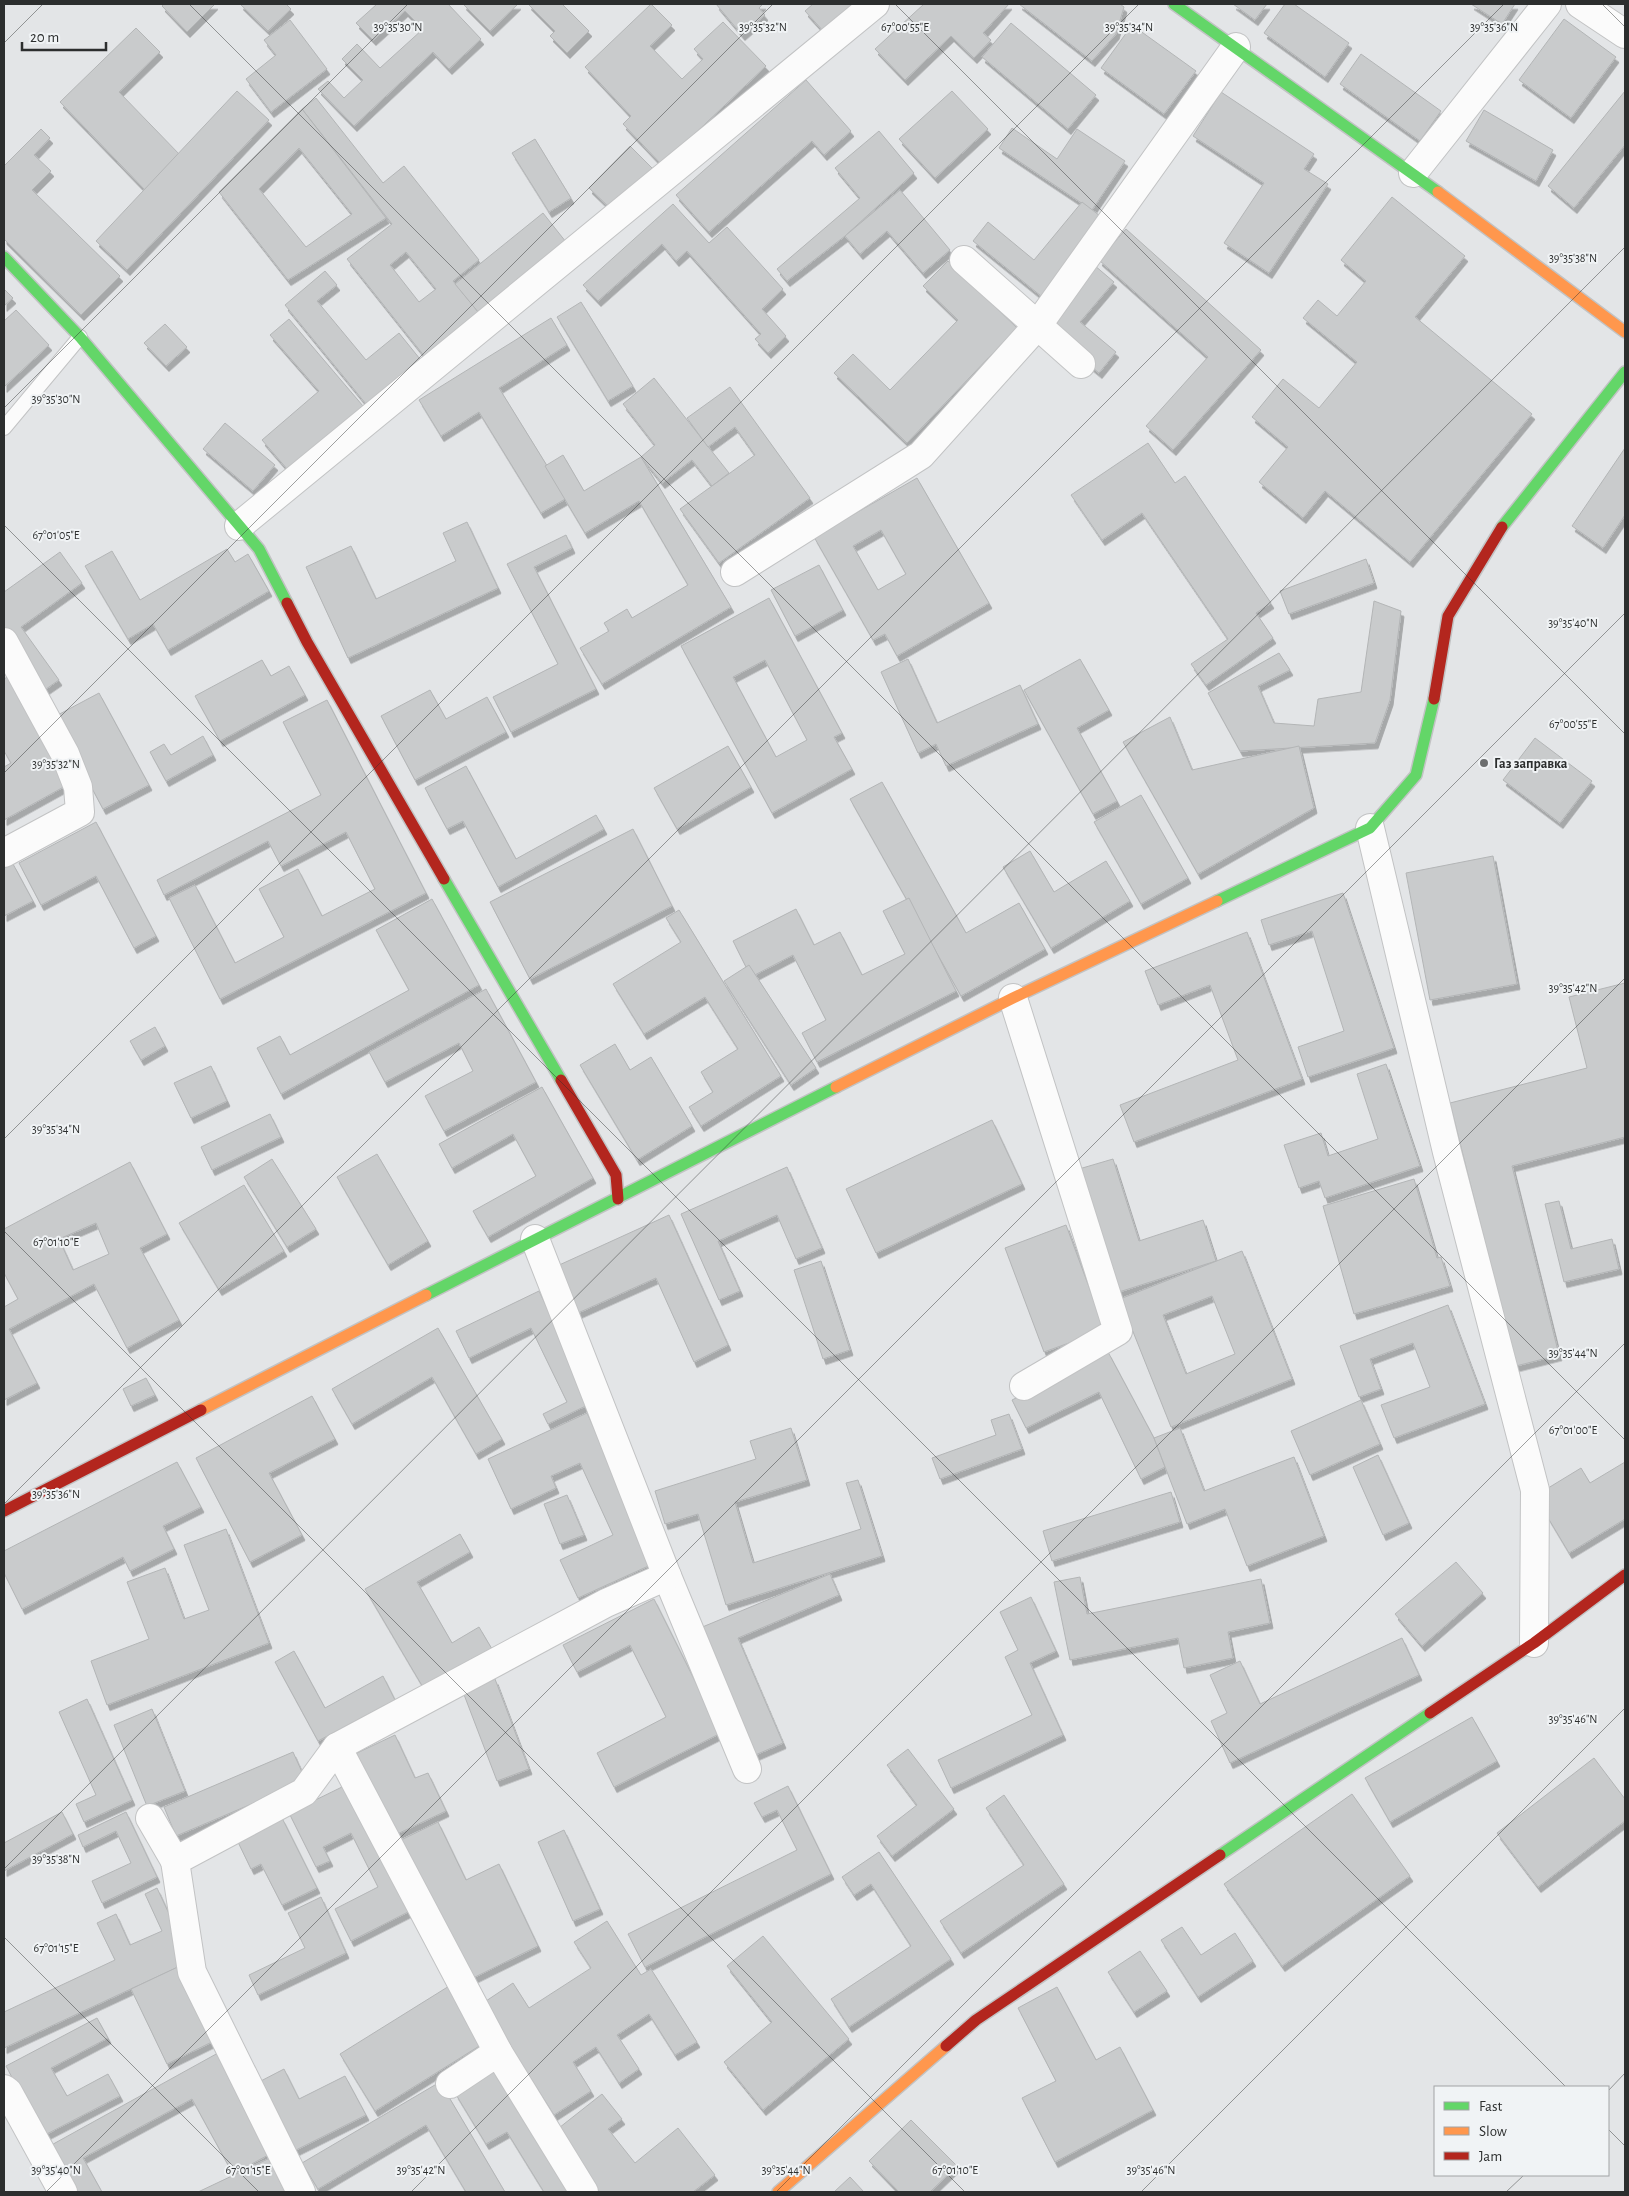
<svg xmlns="http://www.w3.org/2000/svg" width="1629" height="2196" viewBox="0 0 1629 2196" font-family="'Alegreya Sans',sans-serif">
<style>
.building{fill:#c9cbcc;stroke:#b3b5b6;fill-rule:evenodd;filter:url(#shadow)}
.lines{fill:none;stroke-linecap:round;stroke-linejoin:round}
.lane-casing{stroke:#c2c3c4;stroke-width:16}
.street-casing{stroke:#c2c3c4;stroke-width:30}
.fast-casing{stroke:#c2c3c4;stroke-width:14}
.slow-casing{stroke:#c2c3c4;stroke-width:14}
.jam-casing{stroke:#c2c3c4;stroke-width:14}
.lane{stroke:#fbfbfb;stroke-width:14}
.street{stroke:#fbfbfb;stroke-width:28}
.fast{stroke:#63d668;stroke-width:11}
.slow{stroke:#ff974d;stroke-width:11}
.jam{stroke:#b3261e;stroke-width:11}
.ticks{fill:none;stroke:#2c2e2e;stroke-width:1;stroke-opacity:0.45}
.poi-dot{fill:#6c6e6f;stroke:#f0f3f5;stroke-width:2}
.labels{text-anchor:middle;stroke-width:4;stroke-linejoin:round;paint-order:stroke}
.poi-label{font-size:14px;font-weight:bold;fill:#2c2e2e;stroke:#f0f3f5;text-anchor:start}
.ticks-label{font-size:12px;text-anchor:middle;fill:#2c2e2e;stroke:#f0f3f5;stroke-width:4;stroke-linejoin:round;paint-order:stroke}
</style>
<defs>
<filter id="shadow"><feDropShadow dx="3" dy="5.5" stdDeviation="0" flood-color="#0004"/></filter>
</defs>
<rect width="100%" height="100%" fill="#e3e5e7"/>
<g class="building">
<polygon points="164,4 215,4 187,32 162,6"/>
<polygon points="240,4 286,4 291,9 268,31"/>
<polygon points="377,4 448,4 481,39 449,69 433,52 354,126 318,89 328,81 344,98 363,80 342,59 357,44 380,68 423,29 405,11 373,40 356,23"/>
<polygon points="463,4 518,4 490,31"/>
<polygon points="528,4 562,4 589,31 567,53 550,36 555,31"/>
<polygon points="651,4 672,25 650,46 682,79 703,59 694,49 723,22 766,66 662,165 623,124 631,116 585,67"/>
<polygon points="716,4 763,4 759,8 765,15 742,35"/>
<polygon points="813,4 857,4 825,33 805,11"/>
<polygon points="924,4 1009,4 983,33 991,40 974,58 951,36 905,80 875,49"/>
<polygon points="1019,4 1120,4 1124,7 1116,34 1092,61"/>
<polygon points="1233,4 1267,4 1255,20"/>
<polygon points="1285,4 1294,4 1349,43 1325,77 1264,33"/>
<polygon points="1471,4 1515,4 1502,24"/>
<polygon points="1564,19 1616,57 1571,118 1519,80"/>
<polygon points="290,20 327,69 271,112 246,79 276,55 264,40"/>
<polygon points="1011,23 1096,95 1068,129 982,57"/>
<polygon points="1132,25 1196,71 1164,114 1101,68"/>
<polygon points="136,28 160,52 119,92 181,156 146,191 60,102"/>
<polygon points="1361,54 1441,111 1420,141 1340,84"/>
<polygon points="806,80 851,131 824,155 812,141 709,232 676,195"/>
<polygon points="237,91 269,120 127,270 96,241"/>
<polygon points="952,91 988,129 935,178 899,139"/>
<polygon points="1625,91 1625,145 1574,208 1548,186"/>
<polygon points="1221,92 1314,154 1304,169 1328,184 1269,273 1224,243 1264,183 1193,136"/>
<path d="M316,98L383,183L404,166L479,260L453,281L479,313L425,357L347,259L392,224L302,109ZM406,252L436,289L419,302L390,265Z"/>
<path d="M302,109L386,218L288,280L219,192ZM299,148L352,214L306,247L259,189Z"/>
<polygon points="1484,110 1553,150 1536,181 1466,141"/>
<polygon points="1012,128 1057,159 1077,129 1125,161 1092,210 999,148"/>
<polygon points="41,129 50,138 34,155 51,171 32,190 120,276 81,315 4,239 4,166"/>
<polygon points="879,131 914,173 845,236 787,281 777,269 860,198 835,168"/>
<polygon points="535,139 571,198 549,212 512,153"/>
<polygon points="630,146 652,168 611,209 589,188"/>
<polygon points="900,190 950,250 923,273 887,231 860,254 845,236"/>
<polygon points="1392,197 1465,256 1415,317 1532,414 1410,562 1325,491 1303,518 1259,482 1288,447 1252,417 1283,379 1319,408 1357,362 1303,318 1318,300 1337,316 1366,281 1341,260"/>
<polygon points="1082,202 1104,219 1041,296 973,241 988,222 1034,260"/>
<polygon points="673,204 709,243 727,227 783,289 762,309 786,336 768,353 755,339 761,334 687,251 676,261 662,244 598,301 583,285"/>
<polygon points="543,213 566,242 479,313 455,284"/>
<polygon points="1126,229 1261,350 1173,450 1146,426 1208,357 1099,260"/>
<polygon points="948,261 1017,328 907,443 834,373 853,354 890,390 958,320 923,286"/>
<polygon points="1094,265 1114,282 1080,322 1116,352 1099,373 1043,327"/>
<polygon points="325,271 337,285 317,301 366,360 399,333 420,359 366,404 285,305"/>
<polygon points="4,289 13,298 4,306"/>
<polygon points="581,302 633,386 608,401 557,317"/>
<polygon points="16,310 49,345 4,387 4,321"/>
<polygon points="551,318 567,345 499,388 567,498 541,513 479,412 441,436 419,400"/>
<polygon points="289,319 363,406 288,470 262,440 319,391 270,335"/>
<polygon points="165,324 187,347 166,366 144,343"/>
<polygon points="654,378 729,473 712,486 692,460 662,483 641,457 655,445 623,404"/>
<polygon points="730,387 810,498 719,563 680,509 755,455 735,427 708,447 687,418"/>
<polygon points="225,423 275,465 253,491 203,449"/>
<polygon points="1148,443 1175,483 1185,476 1271,603 1256,613 1273,638 1206,685 1191,664 1228,639 1142,513 1102,540 1071,495"/>
<polygon points="1625,448 1625,515 1603,548 1572,526"/>
<polygon points="563,455 584,491 641,457 731,607 602,684 580,648 609,631 604,623 627,609 632,618 688,585 639,501 585,533 545,466"/>
<path d="M917,478L989,603L897,656L885,634L873,640L814,537ZM881,530L906,574L878,590L853,546Z"/>
<polygon points="467,522 498,588 348,658 306,567 351,546 376,599 456,561 443,533"/>
<polygon points="566,535 572,548 534,567 596,689 511,732 493,697 558,664 507,564"/>
<polygon points="227,549 235,562 248,554 269,591 168,650 153,624 128,639 85,566 112,551 140,600"/>
<polygon points="60,552 82,583 21,627 59,680 46,689 4,630 4,592"/>
<polygon points="1366,559 1374,583 1289,614 1280,591"/>
<polygon points="819,565 843,610 795,636 771,590"/>
<path d="M769,598L842,733L834,737L852,769L772,813L681,646ZM765,660L807,740L776,757L733,677Z"/>
<polygon points="1374,601 1401,611 1390,700 1375,743 1240,751 1208,693 1279,653 1290,670 1258,686 1274,723 1314,726 1318,699 1361,692"/>
<polygon points="908,659 937,723 1020,685 1038,724 946,766 936,744 918,753 881,672"/>
<polygon points="1080,659 1109,710 1077,728 1117,801 1093,814 1024,690"/>
<polygon points="262,660 271,676 289,666 305,695 220,741 195,696"/>
<polygon points="9,676 69,784 4,820 4,767 11,763 4,751 4,679"/>
<polygon points="430,690 446,719 487,697 506,732 415,780 381,716"/>
<polygon points="99,693 149,785 103,809 54,717"/>
<polygon points="327,700 426,893 220,999 169,898 195,885 235,963 284,937 259,889 298,869 322,916 375,889 346,832 281,866 268,841 164,895 157,880 321,795 283,722"/>
<polygon points="1170,717 1192,770 1299,746 1314,808 1198,874 1123,742"/>
<polygon points="203,736 213,755 166,781 150,752 164,744 171,755"/>
<polygon points="1535,738 1592,781 1560,823 1503,780"/>
<polygon points="728,746 751,787 677,829 654,788"/>
<polygon points="466,766 516,859 596,815 604,829 498,887 463,821 447,829 425,788"/>
<polygon points="882,782 966,933 1019,903 1045,949 961,996 850,799"/>
<polygon points="1141,795 1188,878 1141,904 1094,822"/>
<polygon points="96,822 156,936 134,948 96,876 41,905 19,863"/>
<polygon points="633,829 672,906 530,979 490,902"/>
<polygon points="1030,851 1054,892 1106,861 1130,901 1051,948 1003,867"/>
<polygon points="1493,856 1517,984 1430,1000 1406,873"/>
<polygon points="13,864 33,901 4,916 4,868"/>
<polygon points="1343,893 1394,1048 1308,1077 1298,1047 1344,1031 1312,931 1269,945 1261,920"/>
<polygon points="909,898 956,991 817,1062 802,1033 826,1020 793,955 751,977 733,941 796,909 814,945 840,932 862,975 905,954 883,911"/>
<polygon points="432,899 479,985 281,1094 257,1048 280,1036 290,1055 409,990 376,930"/>
<polygon points="679,910 781,1076 701,1126 689,1107 713,1092 701,1072 738,1049 705,997 644,1034 613,984 681,942 666,918"/>
<polygon points="1247,932 1302,1079 1134,1142 1120,1105 1238,1060 1210,985 1158,1005 1145,971"/>
<polygon points="749,965 816,1068 791,1085 724,981"/>
<polygon points="1625,983 1625,1137 1512,1166 1559,1355 1516,1366 1450,1103 1587,1068 1569,997"/>
<polygon points="486,989 536,1082 444,1131 425,1096 473,1071 459,1043 385,1082 369,1052"/>
<polygon points="155,1027 165,1046 141,1060 130,1041"/>
<polygon points="615,1044 630,1070 651,1057 692,1126 637,1160 580,1065"/>
<polygon points="1386,1064 1420,1166 1325,1198 1319,1181 1299,1188 1284,1145 1321,1133 1328,1156 1378,1139 1357,1074"/>
<polygon points="211,1066 227,1101 191,1118 174,1083"/>
<polygon points="542,1087 593,1178 488,1237 473,1211 536,1176 513,1134 452,1168 439,1144"/>
<polygon points="270,1114 281,1137 212,1170 201,1147"/>
<polygon points="992,1120 1022,1184 876,1253 846,1189"/>
<polygon points="377,1154 428,1241 388,1265 337,1177"/>
<polygon points="272,1159 316,1229 287,1247 244,1177"/>
<polygon points="1113,1159 1139,1241 1203,1220 1216,1261 1119,1292 1079,1169"/>
<path d="M130,1162L167,1234L140,1248L179,1320L127,1348L94,1284L9,1329L37,1383L4,1400V1307L18,1299L4,1273V1229ZM96,1223L109,1254L73,1270L59,1239Z"/>
<polygon points="787,1167 822,1248 796,1259 777,1215 718,1241 740,1291 719,1300 681,1214"/>
<polygon points="1414,1179 1437,1258 1441,1257 1450,1286 1354,1314 1323,1206"/>
<polygon points="244,1185 284,1251 219,1290 179,1223"/>
<polygon points="1559,1201 1571,1249 1612,1239 1619,1269 1564,1282 1545,1204"/>
<polygon points="669,1215 728,1345 694,1362 656,1278 578,1313 557,1266"/>
<polygon points="1066,1225 1105,1330 1044,1352 1005,1248"/>
<path d="M1242,1251L1292,1379L1171,1427L1120,1299ZM1212,1296L1235,1354L1186,1374L1163,1315Z"/>
<polygon points="821,1261 850,1350 823,1359 794,1270"/>
<polygon points="539,1291 592,1403 548,1424 543,1414 567,1402 531,1328 469,1358 456,1331"/>
<polygon points="1448,1305 1485,1404 1394,1438 1381,1405 1430,1387 1413,1343 1370,1359 1381,1389 1359,1397 1340,1346"/>
<polygon points="438,1328 502,1439 476,1454 432,1377 352,1424 332,1389"/>
<polygon points="1108,1352 1154,1438 1165,1467 1141,1479 1099,1392 1026,1428 1012,1400"/>
<polygon points="146,1378 155,1395 131,1406 123,1389"/>
<polygon points="312,1396 335,1439 269,1473 302,1535 250,1562 196,1458"/>
<polygon points="1361,1400 1380,1444 1310,1475 1291,1431"/>
<polygon points="587,1413 655,1563 578,1598 560,1560 613,1535 580,1463 551,1476 556,1488 511,1509 488,1459"/>
<polygon points="1009,1414 1022,1449 940,1479 932,1458 996,1435 991,1420"/>
<polygon points="791,1428 807,1480 735,1502 753,1563 861,1529 846,1483 858,1480 882,1556 726,1605 698,1514 665,1524 655,1491 756,1459 750,1441"/>
<polygon points="1180,1428 1204,1491 1294,1457 1324,1536 1247,1566 1225,1509 1187,1524 1154,1438"/>
<polygon points="1378,1455 1409,1523 1383,1535 1353,1467"/>
<polygon points="177,1462 201,1507 163,1526 174,1549 130,1571 123,1557 22,1609 4,1573 4,1551"/>
<polygon points="1625,1462 1625,1519 1569,1553 1535,1496 1581,1468 1590,1483"/>
<polygon points="1171,1492 1180,1522 1052,1561 1043,1531"/>
<polygon points="567,1495 584,1535 560,1544 544,1504"/>
<polygon points="226,1529 269,1643 107,1705 91,1661 149,1639 127,1582 165,1568 184,1619 209,1610 184,1545"/>
<polygon points="460,1534 470,1552 417,1582 452,1643 479,1627 492,1649 424,1689 365,1589"/>
<polygon points="1456,1562 1483,1593 1422,1646 1395,1614"/>
<polygon points="830,1574 839,1595 738,1638 783,1743 753,1756 700,1628"/>
<polygon points="1080,1577 1087,1614 1261,1579 1270,1623 1228,1632 1233,1658 1184,1668 1178,1638 1070,1660 1054,1582"/>
<polygon points="1031,1597 1056,1651 1030,1663 1063,1735 951,1788 938,1760 1032,1715 1005,1657 1018,1650 1000,1612"/>
<polygon points="654,1599 721,1733 614,1787 597,1753 666,1717 630,1645 577,1672 563,1645"/>
<polygon points="1402,1638 1419,1675 1230,1763 1211,1721 1227,1713 1210,1675 1240,1661 1260,1704"/>
<polygon points="294,1651 325,1708 383,1676 395,1700 318,1741 275,1662"/>
<polygon points="495,1679 529,1769 497,1781 463,1692"/>
<polygon points="87,1699 132,1800 84,1822 76,1804 96,1795 59,1712"/>
<polygon points="152,1709 185,1791 147,1806 114,1725"/>
<polygon points="1472,1717 1497,1761 1390,1822 1365,1778"/>
<polygon points="395,1735 415,1778 428,1773 446,1811 393,1836 355,1754"/>
<polygon points="908,1749 954,1809 892,1856 877,1836 917,1805 887,1765"/>
<polygon points="293,1752 306,1781 176,1836 164,1807"/>
<polygon points="1594,1758 1625,1799 1625,1821 1538,1887 1497,1833"/>
<polygon points="346,1785 410,1911 351,1941 335,1909 378,1887 351,1833 323,1847 330,1861 316,1867 289,1813"/>
<polygon points="788,1786 831,1874 645,1967 628,1934 797,1850 777,1810 762,1817 754,1803"/>
<polygon points="1352,1794 1410,1876 1282,1966 1224,1884"/>
<polygon points="1004,1795 1064,1884 961,1953 940,1921 1024,1865 986,1808"/>
<polygon points="62,1812 73,1834 4,1871 4,1843"/>
<polygon points="126,1812 157,1877 102,1903 92,1881 131,1863 116,1831 83,1847 78,1835"/>
<polygon points="282,1818 317,1888 282,1905 261,1864 251,1869 237,1840"/>
<polygon points="438,1822 466,1880 499,1864 538,1946 469,1980 401,1840"/>
<polygon points="564,1830 600,1909 573,1921 538,1842"/>
<polygon points="879,1852 951,1959 849,2027 831,1999 911,1946 871,1884 854,1895 842,1877"/>
<polygon points="157,1888 191,1961 4,2048 4,2012 115,1960 97,1923 116,1914 130,1945 162,1931 145,1894"/>
<polygon points="321,1897 346,1953 258,1995 249,1975 305,1948 288,1913"/>
<polygon points="607,1921 641,1975 651,1969 697,2042 675,2055 649,2014 617,2035 639,2069 619,2083 596,2047 573,2062 591,2091 554,2115 483,2003 513,1983 529,2008 591,1968 574,1942"/>
<polygon points="1182,1927 1201,1955 1235,1933 1253,1961 1198,1997 1161,1940"/>
<polygon points="763,1936 849,2039 763,2110 724,2062 772,2022 727,1966"/>
<polygon points="1140,1951 1167,1991 1134,2012 1108,1972"/>
<polygon points="182,1965 218,2039 167,2064 131,1989"/>
<polygon points="454,1983 489,2040 375,2111 340,2054"/>
<polygon points="1057,1987 1096,2060 1120,2047 1153,2110 1055,2162 1022,2098 1056,2081 1018,2008"/>
<polygon points="97,2018 108,2038 51,2068 67,2096 108,2074 120,2096 43,2136 6,2066"/>
<polygon points="218,2053 272,2153 233,2174 192,2099 83,2158 102,2192 70,2192 46,2148"/>
<polygon points="499,2067 575,2192 544,2192 507,2132 486,2144 455,2093"/>
<polygon points="284,2069 299,2099 345,2076 366,2115 292,2152 257,2083"/>
<polygon points="440,2082 505,2192 466,2192 426,2125 318,2189 302,2163"/>
<polygon points="602,2094 622,2119 608,2129 635,2163 678,2128 715,2175 693,2192 596,2192 550,2135"/>
<polygon points="911,2120 957,2166 930,2192 899,2192 869,2161"/>
<polygon points="272,2157 289,2192 198,2192"/>
<polygon points="850,2177 864,2192 834,2192"/>
</g>
<g class="lines">
<g class="lane-casing">
<polyline id="lane" points="4,428 80,337"/>
</g>
<g class="street-casing">
<g id="street">
<polyline points="1580,4 1625,34"/>
<polyline points="1413,173 1547,4"/>
<polyline points="964,260 1081,364"/>
<polyline points="239,526 875,4"/>
<polyline points="735,572 921,455 1037,326 1236,47"/>
<polyline points="4,642 65,754 78,787 80,812 4,853"/>
<polyline points="1370,828 1447,1152 1535,1490 1534,1643"/>
<polyline points="1013,998 1118,1331 1024,1386"/>
<polyline points="535,1239 667,1576 747,1769"/>
<polyline points="150,1818 175,1861"/>
<polyline points="498,2052 337,1747 606,1603 667,1576"/>
<polyline points="450,2084 498,2052 584,2192"/>
<polyline points="4,2089 8,2092 63,2192"/>
<polyline points="301,2192 192,1972 175,1861 304,1792 337,1747"/>
</g>
</g>
<g class="fast-casing">
<g id="fast">
<polyline points="1174,4 1438,192"/>
<polyline points="4,257 80,337 259,549 287,603"/>
<polyline points="1502,527 1625,372"/>
<polyline points="444,879 561,1080"/>
<polyline points="1217,901 1370,828 1416,775 1434,699"/>
<polyline points="426,1295 836,1087"/>
<polyline points="1220,1855 1430,1713"/>
</g>
</g>
<g class="slow-casing">
<g id="slow">
<polyline points="1438,192 1625,332"/>
<polyline points="836,1087 1013,998 1217,901"/>
<polyline points="201,1410 426,1295"/>
<polyline points="778,2192 946,2046"/>
</g>
</g>
<g class="jam-casing">
<g id="jam">
<polyline points="287,603 307,642 444,879"/>
<polyline points="1434,699 1448,616 1502,527"/>
<polyline points="561,1080 616,1175 618,1199"/>
<polyline points="4,1511 201,1410"/>
<polyline points="1430,1713 1534,1643 1625,1575"/>
<polyline points="946,2046 976,2020 1220,1855"/>
</g>
</g>
<use href="#lane" class="lane"/>
<use href="#street" class="street"/>
<use href="#fast" class="fast"/>
<use href="#slow" class="slow"/>
<use href="#jam" class="jam"/>
</g>
<path class="ticks" d="M189,4L1625,1440M895,4L1625,734M1602,4L1625,27M4,43L43,4M4,408L408,4M4,525L1566,2087M4,773L773,4M4,1139L1139,4M4,1231L965,2192M4,1504L1504,4M4,1869L1625,247M4,1937L259,2192M1608,2091L1625,2073M1608,2129L1625,2146M46,2192L1625,613M411,2192L1625,978M776,2192L1625,1343M1141,2192L1625,1708M1506,2192L1524,2175"/>
<circle class="poi-dot" cx="1484" cy="763" r="5"/>
<g class="labels">
<g class="poi-label">
<text x="1494" y="768">Газ заправка</text>
</g>
</g>
<g class="ticks-label">
<text x="398" y="31">39°35'30"N</text>
<text x="763" y="31">39°35'32"N</text>
<text x="905" y="31">67°00'55"E</text>
<text x="1129" y="31">39°35'34"N</text>
<text x="1494" y="31">39°35'36"N</text>
<text x="1573" y="262">39°35'38"N</text>
<text x="56" y="403">39°35'30"N</text>
<text x="56" y="539">67°01'05"E</text>
<text x="1573" y="627">39°35'40"N</text>
<text x="1573" y="728">67°00'55"E</text>
<text x="56" y="768">39°35'32"N</text>
<text x="1573" y="992">39°35'42"N</text>
<text x="56" y="1133">39°35'34"N</text>
<text x="56" y="1246">67°01'10"E</text>
<text x="1573" y="1357">39°35'44"N</text>
<text x="1573" y="1434">67°01'00"E</text>
<text x="56" y="1498">39°35'36"N</text>
<text x="1573" y="1723">39°35'46"N</text>
<text x="56" y="1863">39°35'38"N</text>
<text x="56" y="1952">67°01'15"E</text>
<text x="56" y="2174">39°35'40"N</text>
<text x="248" y="2174">67°01'15"E</text>
<text x="421" y="2174">39°35'42"N</text>
<text x="786" y="2174">39°35'44"N</text>
<text x="955" y="2174">67°01'10"E</text>
<text x="1151" y="2174">39°35'46"N</text>
</g>
<rect width="1629" height="2196" fill="none" stroke="#2c2e2e" stroke-width="10"/>
<rect x="1434" y="2086" width="175" height="90" fill="#f0f3f5" stroke="#a2a4a5"/>
<rect x="1444" y="2102" width="25" height="8" fill="#63d668" stroke="#a2a4a5"/>
<text x="1479" y="2111" font-size="15" fill="#2c2e2e">Fast</text>
<rect x="1444" y="2127" width="25" height="8" fill="#ff974d" stroke="#a2a4a5"/>
<text x="1479" y="2136" font-size="15" fill="#2c2e2e">Slow</text>
<rect x="1444" y="2152" width="25" height="8" fill="#b3261e" stroke="#a2a4a5"/>
<text x="1479" y="2161" font-size="15" fill="#2c2e2e">Jam</text>
<path d="M22 42v8h84v-8" fill="none" stroke="#2c2e2e" stroke-width="2.5"/>
<text x="30" y="42" font-size="15" fill="#2c2e2e" stroke="#f0f3f5" stroke-width="4" paint-order="stroke">20 m</text>
</svg>
